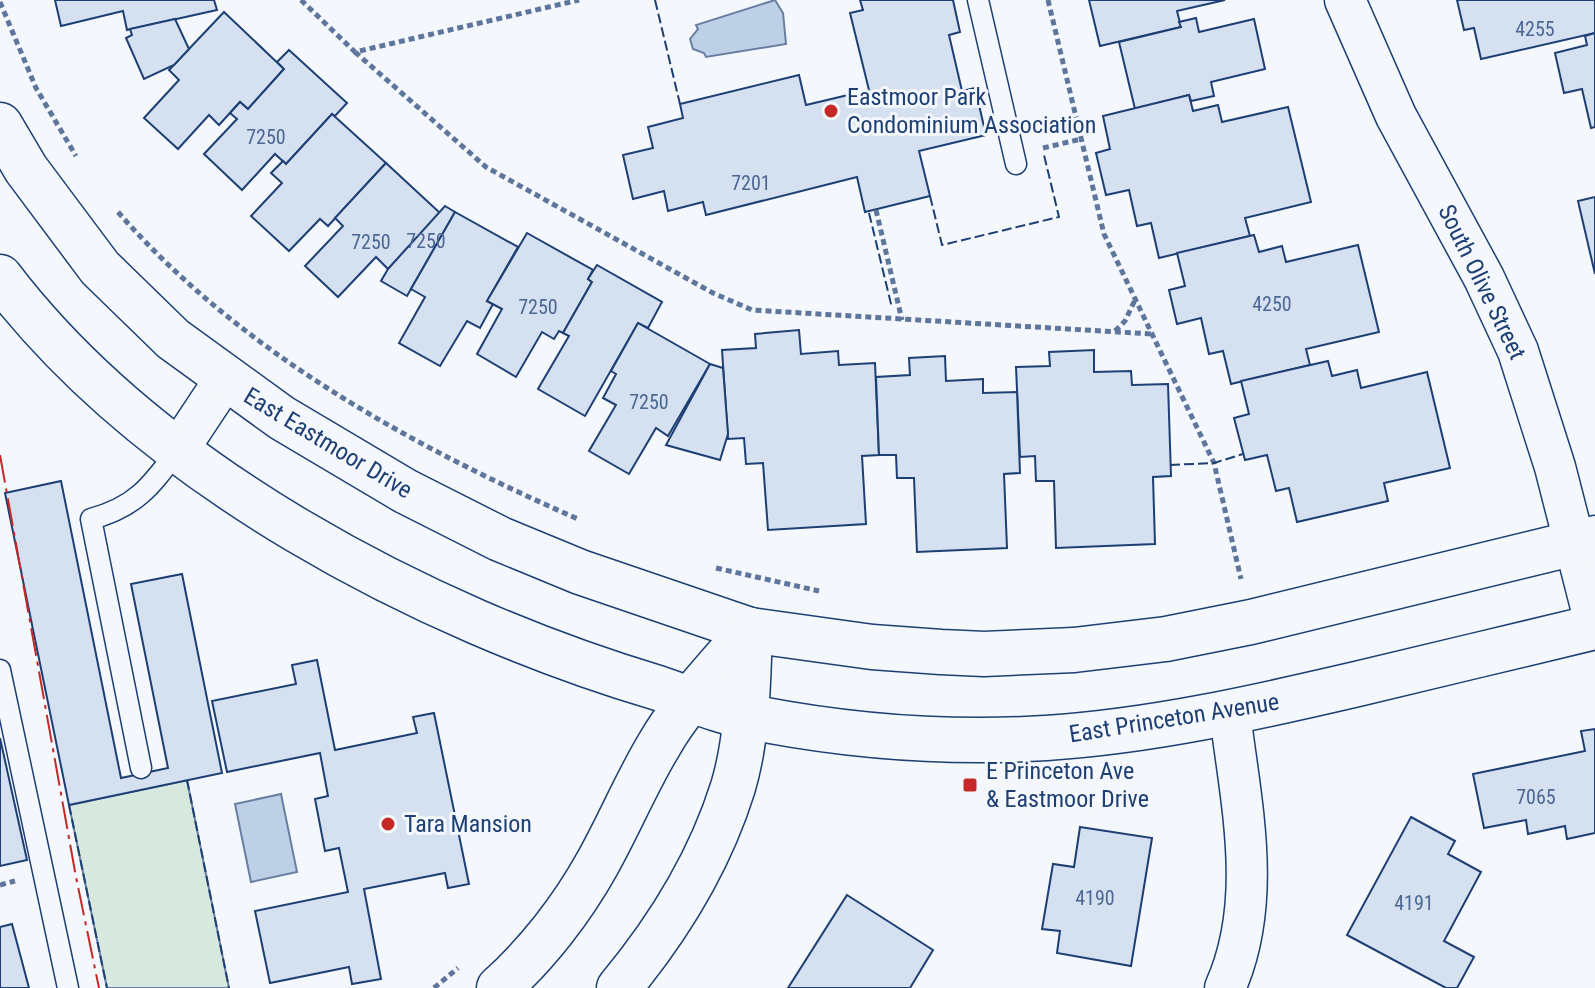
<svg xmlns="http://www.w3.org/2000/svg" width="1595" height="988" viewBox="0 0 1595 988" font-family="'Roboto Condensed',sans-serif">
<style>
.green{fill:#d7e8df;stroke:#687fa3;stroke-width:2}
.water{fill:#bed0e5;stroke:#687fa3;stroke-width:2}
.building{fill:#d5e0f0;stroke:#1d3f73;stroke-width:2}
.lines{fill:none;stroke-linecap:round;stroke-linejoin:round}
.lane-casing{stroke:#1d3f73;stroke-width:23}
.street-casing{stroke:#1d3f73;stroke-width:43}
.secondary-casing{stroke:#1d3f73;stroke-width:47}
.path{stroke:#5e769c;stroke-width:5;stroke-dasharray:6 4;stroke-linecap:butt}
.lane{stroke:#f4f7fb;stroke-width:20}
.street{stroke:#f4f7fb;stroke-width:40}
.secondary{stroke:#f4f7fb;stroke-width:44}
.fence{stroke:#1d3f73;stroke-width:2;stroke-dasharray:10 4;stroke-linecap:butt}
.power{stroke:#c62828;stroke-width:2;stroke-dasharray:28 6 4 6;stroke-linecap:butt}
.poi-dot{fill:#c62828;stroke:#f4f7fb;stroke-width:3}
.labels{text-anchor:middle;stroke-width:6;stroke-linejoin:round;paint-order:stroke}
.number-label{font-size:20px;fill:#4b6792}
.poi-label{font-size:24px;fill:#1d3f73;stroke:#f4f7fb;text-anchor:start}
.street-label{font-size:24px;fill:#1d3f73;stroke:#f4f7fb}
</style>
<rect width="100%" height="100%" fill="#f4f7fb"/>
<polygon class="green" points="187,780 229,988 107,988 69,805"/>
<g class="water">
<polygon points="775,0 783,13 786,44 706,57 704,53 693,49 690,39 698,29 696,25"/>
<polygon points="281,794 297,872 251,882 235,804"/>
</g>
<g class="building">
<polygon points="55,0 214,0 217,10 127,30 123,11 61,26"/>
<polygon points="860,0 953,0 960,32 949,35 962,91 975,88 986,135 919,151 930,196 865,212 857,177 706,215 703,202 668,211 664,191 633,199 623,155 653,148 648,127 683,118 680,104 799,75 806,105 869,90 850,13 863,10"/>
<polygon points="1089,0 1225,0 1177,11 1181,27 1100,46"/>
<polygon points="1457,0 1595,0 1595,33 1481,59 1474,28 1464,30"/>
<polygon points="224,12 284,69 248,109 240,102 219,125 209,115 178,149 144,118 179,80 169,70"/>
<polygon points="1196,18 1199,32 1254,19 1265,69 1211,82 1214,96 1191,101 1189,95 1135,109 1119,42 1181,27 1179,22"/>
<polygon points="175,19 189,49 174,65 144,79 126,38 132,35 130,29"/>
<polygon points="1595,33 1595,127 1591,128 1582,89 1564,93 1555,53 1587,45 1585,36"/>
<polygon points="289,50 347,103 335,116 332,114 286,164 275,154 242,190 204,154 237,119 230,113 240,102 248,109 284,69 277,62"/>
<polygon points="1189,95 1193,111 1218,105 1222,122 1288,107 1311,202 1245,218 1250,236 1159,258 1151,223 1137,226 1129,190 1106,195 1096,153 1110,149 1103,116"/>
<polygon points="332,114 386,163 328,226 320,219 289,251 251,216 282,183 271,173 283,161 286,164"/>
<polygon points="386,163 440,213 388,269 376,257 338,297 305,266 343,226 335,218"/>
<polygon points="1595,197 1595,274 1578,201"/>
<polygon points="445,206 455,212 407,296 381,281 388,269"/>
<polygon points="455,212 518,247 487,301 493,304 480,328 467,321 440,366 399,343 425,297 411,289"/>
<polygon points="527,233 593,270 588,279 592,282 563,333 559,331 554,339 542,332 516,377 477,354 502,309 487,301"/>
<polygon points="1254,235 1259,252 1282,246 1286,262 1358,245 1379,332 1306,349 1310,365 1231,384 1223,351 1209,354 1201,318 1177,324 1169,290 1185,286 1177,253"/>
<polygon points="597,265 662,302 648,328 638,323 585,416 538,389 569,336 563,333 592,282 588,279"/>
<polygon points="638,323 710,364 668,436 656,428 629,474 589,451 616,405 603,398 616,374 611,371"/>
<polygon points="799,330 801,354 838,351 839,365 875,363 879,455 862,456 866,524 768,530 763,463 746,464 744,438 728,439 722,350 756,348 755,334"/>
<polygon points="1094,350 1094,372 1131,371 1132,385 1168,384 1171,476 1153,477 1155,544 1056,548 1054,481 1036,481 1035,456 1020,457 1016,367 1050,366 1049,352"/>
<polygon points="945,356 946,381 983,379 983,393 1017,392 1020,473 1004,474 1007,548 917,552 914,478 897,478 896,455 879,455 876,377 910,375 909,358"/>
<polygon points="1328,361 1332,376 1357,370 1361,388 1427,372 1450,468 1384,483 1388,501 1297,522 1289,488 1276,491 1267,455 1245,460 1234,418 1249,414 1241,381"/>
<polygon points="710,364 723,368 728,434 720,460 666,445"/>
<polygon points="61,481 121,778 168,768 131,584 182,574 222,773 69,805 5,493"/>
<polygon points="317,660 335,750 417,733 413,717 434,713 469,884 448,888 445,873 364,889 381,979 352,984 349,967 270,983 255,911 348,892 339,848 325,851 315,799 328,796 320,753 227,772 212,701 296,684 292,665"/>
<polygon points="1595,729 1595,833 1567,839 1565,826 1528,834 1526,820 1484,828 1473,774 1585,751 1581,731"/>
<polygon points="0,738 27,860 0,866"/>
<polygon points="1411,817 1455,841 1448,854 1481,872 1444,941 1474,957 1457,988 1446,988 1347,935"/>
<polygon points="1080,827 1152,838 1131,966 1057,953 1060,931 1042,929 1053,864 1074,867"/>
<polygon points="847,895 933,950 910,988 788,988"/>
<polygon points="12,924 29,988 0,988 0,927"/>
</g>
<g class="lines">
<g class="lane-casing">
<g id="lane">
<polyline points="978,0 1016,164"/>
<polyline points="0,670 68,988"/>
<path d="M141,768L91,519C136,507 151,486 178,450"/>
</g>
</g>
<g class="street-casing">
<g id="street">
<polyline points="1345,0 1396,116 1484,278 1518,351 1555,467 1595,623"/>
<polyline points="178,450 225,379"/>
<path d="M1225,988C1264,901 1241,804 1230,714"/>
</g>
</g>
<g class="secondary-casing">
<g id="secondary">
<polyline points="0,125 26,169 100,268 173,339 282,418 405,491 500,539 580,572 750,630 872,647 941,652 984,654 1074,650 1166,639 1251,622 1595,538"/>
<path d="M0,277C151,475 423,618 658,688C688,698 719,712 750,717C846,736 949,744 1046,738C1152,731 1254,708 1357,684C1436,665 1516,646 1595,627"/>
<path d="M499,988C537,954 572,909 597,864C619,825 636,783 659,745C683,703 719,667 750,630"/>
<path d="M619,988C668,929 710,861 733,787C748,737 748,682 750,630"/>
</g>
</g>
<g class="path">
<polyline points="301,0 355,52 579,0"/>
<polyline points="1048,0 1104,234 1214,463 1241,579"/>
<polyline points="0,2 36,88 76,156"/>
<polyline points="355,52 486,167 713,293 752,310 1152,334"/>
<polyline points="1043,148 1081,139"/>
<polyline points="876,210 902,320"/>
<path d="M118,212C239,351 411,446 578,519"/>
<polyline points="1115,331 1125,321 1135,300"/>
<polyline points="716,568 819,591"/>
<polyline points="0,885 15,881"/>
<polyline points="434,988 458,968"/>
</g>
<use href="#lane" class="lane"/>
<use href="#street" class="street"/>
<use href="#secondary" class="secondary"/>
<g class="fence">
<polyline points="655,0 680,104"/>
<polyline points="930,196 942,245 1059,217 1044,155"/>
<polyline points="869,213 892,308"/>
<polyline points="1170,465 1214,463 1243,454"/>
<polyline points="187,780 229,988"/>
<polyline points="69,805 107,988"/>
</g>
<polyline class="power" points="0,455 76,877 99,988"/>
</g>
<g class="poi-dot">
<circle cx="831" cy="111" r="8"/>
<rect x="962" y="777" width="16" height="16" rx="4"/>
<circle cx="388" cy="824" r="8"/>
</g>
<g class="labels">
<g class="number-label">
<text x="1535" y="36">4255</text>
<text x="266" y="144">7250</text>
<text x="751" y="190">7201</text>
<text x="426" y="248">7250</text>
<text x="371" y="249">7250</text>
<text x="1272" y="311">4250</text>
<text x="538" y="314">7250</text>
<text x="649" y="409">7250</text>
<text x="1536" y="804">7065</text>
<text x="1095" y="905">4190</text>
<text x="1414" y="910">4191</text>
</g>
<g class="poi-label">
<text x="847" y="105">Eastmoor Park<tspan x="847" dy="28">Condominium Association</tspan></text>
<text x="986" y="779">E Princeton Ave<tspan x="986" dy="28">&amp; Eastmoor Drive</tspan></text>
<text x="404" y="832">Tara Mansion</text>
</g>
<g class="street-label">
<text transform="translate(1482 282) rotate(64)" y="8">South Olive Street</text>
<text transform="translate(328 443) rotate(31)" y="8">East Eastmoor Drive</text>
<text transform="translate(1174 718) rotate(-9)" y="8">East Princeton Avenue</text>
</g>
</g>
</svg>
